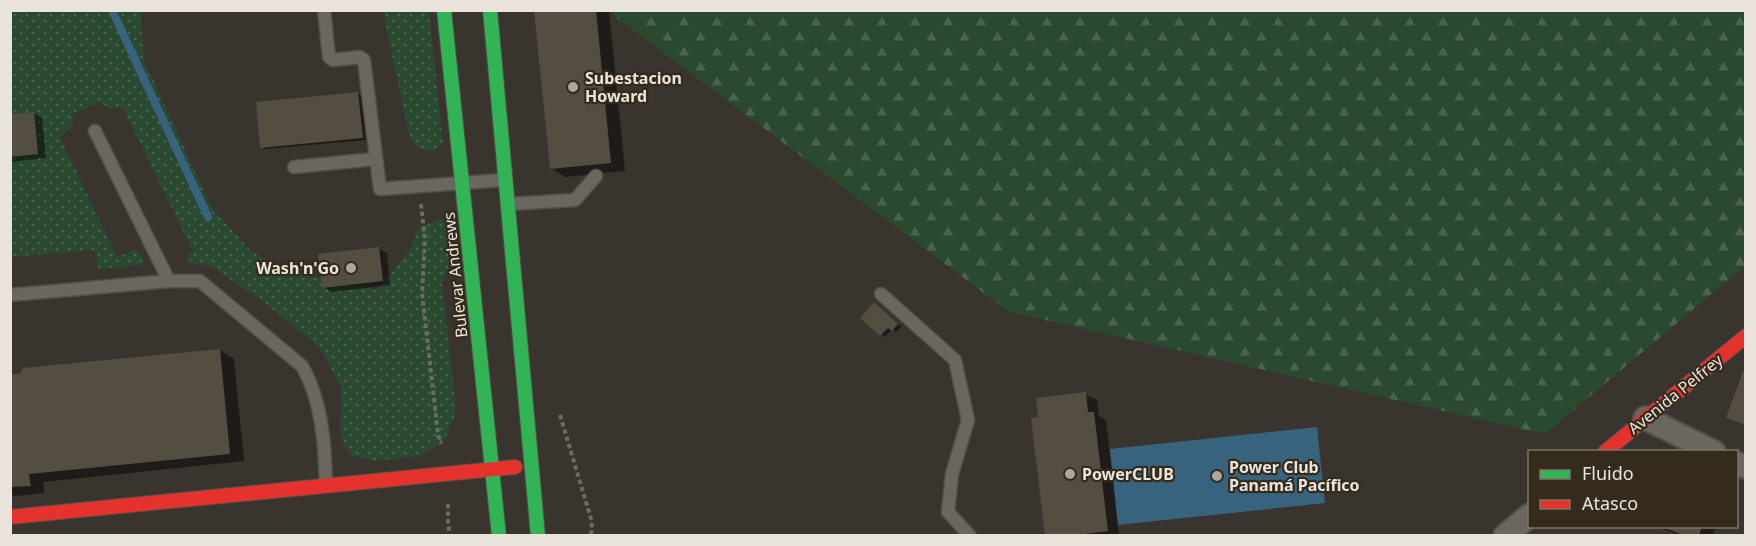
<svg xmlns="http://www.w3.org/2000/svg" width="1756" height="546" viewBox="0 0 1756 546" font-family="'Noto Sans',sans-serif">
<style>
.grass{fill:url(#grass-dots)}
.forest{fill:url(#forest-firs)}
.water{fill:#37637e}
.shadow{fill:#0007}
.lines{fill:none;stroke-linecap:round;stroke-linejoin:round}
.stream{stroke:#37637e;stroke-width:8}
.building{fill:#544d41}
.lane-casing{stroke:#545049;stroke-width:15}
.street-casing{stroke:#545049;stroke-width:26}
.fast-casing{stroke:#545049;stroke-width:16}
.jam-casing{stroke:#545049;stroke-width:16}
.path{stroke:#6d6a64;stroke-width:4;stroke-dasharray:4.5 3;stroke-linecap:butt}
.lane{stroke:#6b6760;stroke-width:12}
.street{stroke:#6b6760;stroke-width:22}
.fast{stroke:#30b455;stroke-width:14}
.jam{stroke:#e5322d;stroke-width:14}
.poi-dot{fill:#aca69f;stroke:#342b1d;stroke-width:2}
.labels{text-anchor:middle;stroke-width:4.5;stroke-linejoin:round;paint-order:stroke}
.poi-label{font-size:16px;font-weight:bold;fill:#eae4dc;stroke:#342b1d;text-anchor:start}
.street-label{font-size:16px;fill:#eae4dc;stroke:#342b1d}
</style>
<defs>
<pattern id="grass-dots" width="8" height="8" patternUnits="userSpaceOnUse" patternTransform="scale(1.5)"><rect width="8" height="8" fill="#2a4931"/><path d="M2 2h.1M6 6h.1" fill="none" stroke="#49634e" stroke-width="1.8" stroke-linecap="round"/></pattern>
<pattern id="forest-firs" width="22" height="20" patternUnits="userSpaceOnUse" patternTransform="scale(1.5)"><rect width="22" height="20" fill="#2a4931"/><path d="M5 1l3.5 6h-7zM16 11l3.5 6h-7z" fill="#49634e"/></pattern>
</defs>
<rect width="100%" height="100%" fill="#39342d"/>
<g class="grass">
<polygon points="11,11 140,11 144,60 212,208 251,251 286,271 378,290 409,251 418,228 440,219 450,228 453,254 442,284 454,389 455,415 445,440 421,456 374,461 352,456 344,445 340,429 341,387 320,348 266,304 211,266 191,264 186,257 193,251 122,107 111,109 99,102 73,114 72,126 60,137 117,257 135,250 143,259 142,265 98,269 95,250 11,257"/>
<polygon points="383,11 429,11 443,144 431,152 418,148 410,140"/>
</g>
<polygon class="forest" points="612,11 1745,11 1745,266 1545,434 1009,312 614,16"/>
<polygon class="water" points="1317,427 1325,503 1118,525 1110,449"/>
<g class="shadow">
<polygon points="536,10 609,10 625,171 565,177 551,168"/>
<polygon points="358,94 362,96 366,140 265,149 261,147"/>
<polygon points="34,113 42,118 46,158 10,162 10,116"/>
<polygon points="378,249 387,253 390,285 332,292 323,287"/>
<polygon points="878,307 901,327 896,332 892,329 885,337 862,318"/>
<polygon points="220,350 234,359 244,461 43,482 44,493 15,496 10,493 10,376"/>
<polygon points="1085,394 1097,400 1099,416 1106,420 1119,536 1046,536 1040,418"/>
<polygon points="1656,526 1716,526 1712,536 1681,536"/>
</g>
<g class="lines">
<polyline class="stream" points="112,10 208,217"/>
</g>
<g class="building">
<polygon points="534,10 596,10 611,163 550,169"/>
<polygon points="358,92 363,138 260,148 256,102"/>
<polygon points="34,112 38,154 10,157 10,114"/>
<polygon points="379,247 383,281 322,288 318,254"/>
<polygon points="874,302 898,324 892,331 888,328 880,336 860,318"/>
<polygon points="220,349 230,454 29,474 31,486 10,487 10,374 20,374 23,368"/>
<polygon points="1743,371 1746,372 1746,425 1726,418"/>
<polygon points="1086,392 1088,412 1094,412 1108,531 1070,536 1045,536 1031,418 1038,417 1036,398"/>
<polygon points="1660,526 1702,526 1699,536 1685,536"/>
</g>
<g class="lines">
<g class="lane-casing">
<g id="lane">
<polyline points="324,10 329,57 333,60 360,57 364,60 380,189 503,180"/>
<polyline points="95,131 169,281"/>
<polyline points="294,167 375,159"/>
<polyline points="509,204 575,200 596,176"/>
<polyline points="881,294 955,360 968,420 952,474 948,512 970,536"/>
<path d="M10,295L169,281H200L302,366C322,400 325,445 326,485"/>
</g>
</g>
<g class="street-casing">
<g id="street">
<polyline points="1645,418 1714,452"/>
<polyline points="1736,463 1746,467"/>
<polyline points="1505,536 1530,515"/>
</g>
</g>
<g class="fast-casing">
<g id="fast">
<polyline points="444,10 499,536"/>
<polyline points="490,10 538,536"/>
</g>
</g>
<g class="jam-casing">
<g id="jam">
<polyline points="1605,452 1746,336"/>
<polyline points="10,517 515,467"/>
</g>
</g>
<g class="path">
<polyline points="421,204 425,240 422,293 438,434 441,444"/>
<polyline points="560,415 592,522 591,536"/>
<polyline points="448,504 448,523 450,536"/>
</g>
<use href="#lane" class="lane"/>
<use href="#street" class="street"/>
<use href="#fast" class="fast"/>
<use href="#jam" class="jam"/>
</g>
<g class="poi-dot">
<circle cx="573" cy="87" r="6"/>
<circle cx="351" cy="268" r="6"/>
<circle cx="1070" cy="474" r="6"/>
<circle cx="1217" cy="476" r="6"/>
</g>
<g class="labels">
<g class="poi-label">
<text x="585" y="84">Subestacion<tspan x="585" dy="18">Howard</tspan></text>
<text x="339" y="274" text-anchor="end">Wash'n'Go</text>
<text x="1229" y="473">Power Club<tspan x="1229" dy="18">Panamá Pacífico</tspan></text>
<text x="1082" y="480">PowerCLUB</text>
</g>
<g class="street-label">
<text transform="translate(455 275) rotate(-96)" y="6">Bulevar Andrews</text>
<text transform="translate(1675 394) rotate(-39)" y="6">Avenida Pelfrey</text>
</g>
</g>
<rect width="1756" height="546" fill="none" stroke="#eae4dc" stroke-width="24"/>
<rect x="1528" y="450" width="210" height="78" fill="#342b1d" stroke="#7d7569" stroke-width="1.5"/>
<rect x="1540" y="470" width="30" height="9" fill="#30b455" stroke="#7d7569" stroke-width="1.5"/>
<text x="1582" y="480" font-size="18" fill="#eae4dc">Fluido</text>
<rect x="1540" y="500" width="30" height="9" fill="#e5322d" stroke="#7d7569" stroke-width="1.5"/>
<text x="1582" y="510" font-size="18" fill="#eae4dc">Atasco</text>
</svg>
